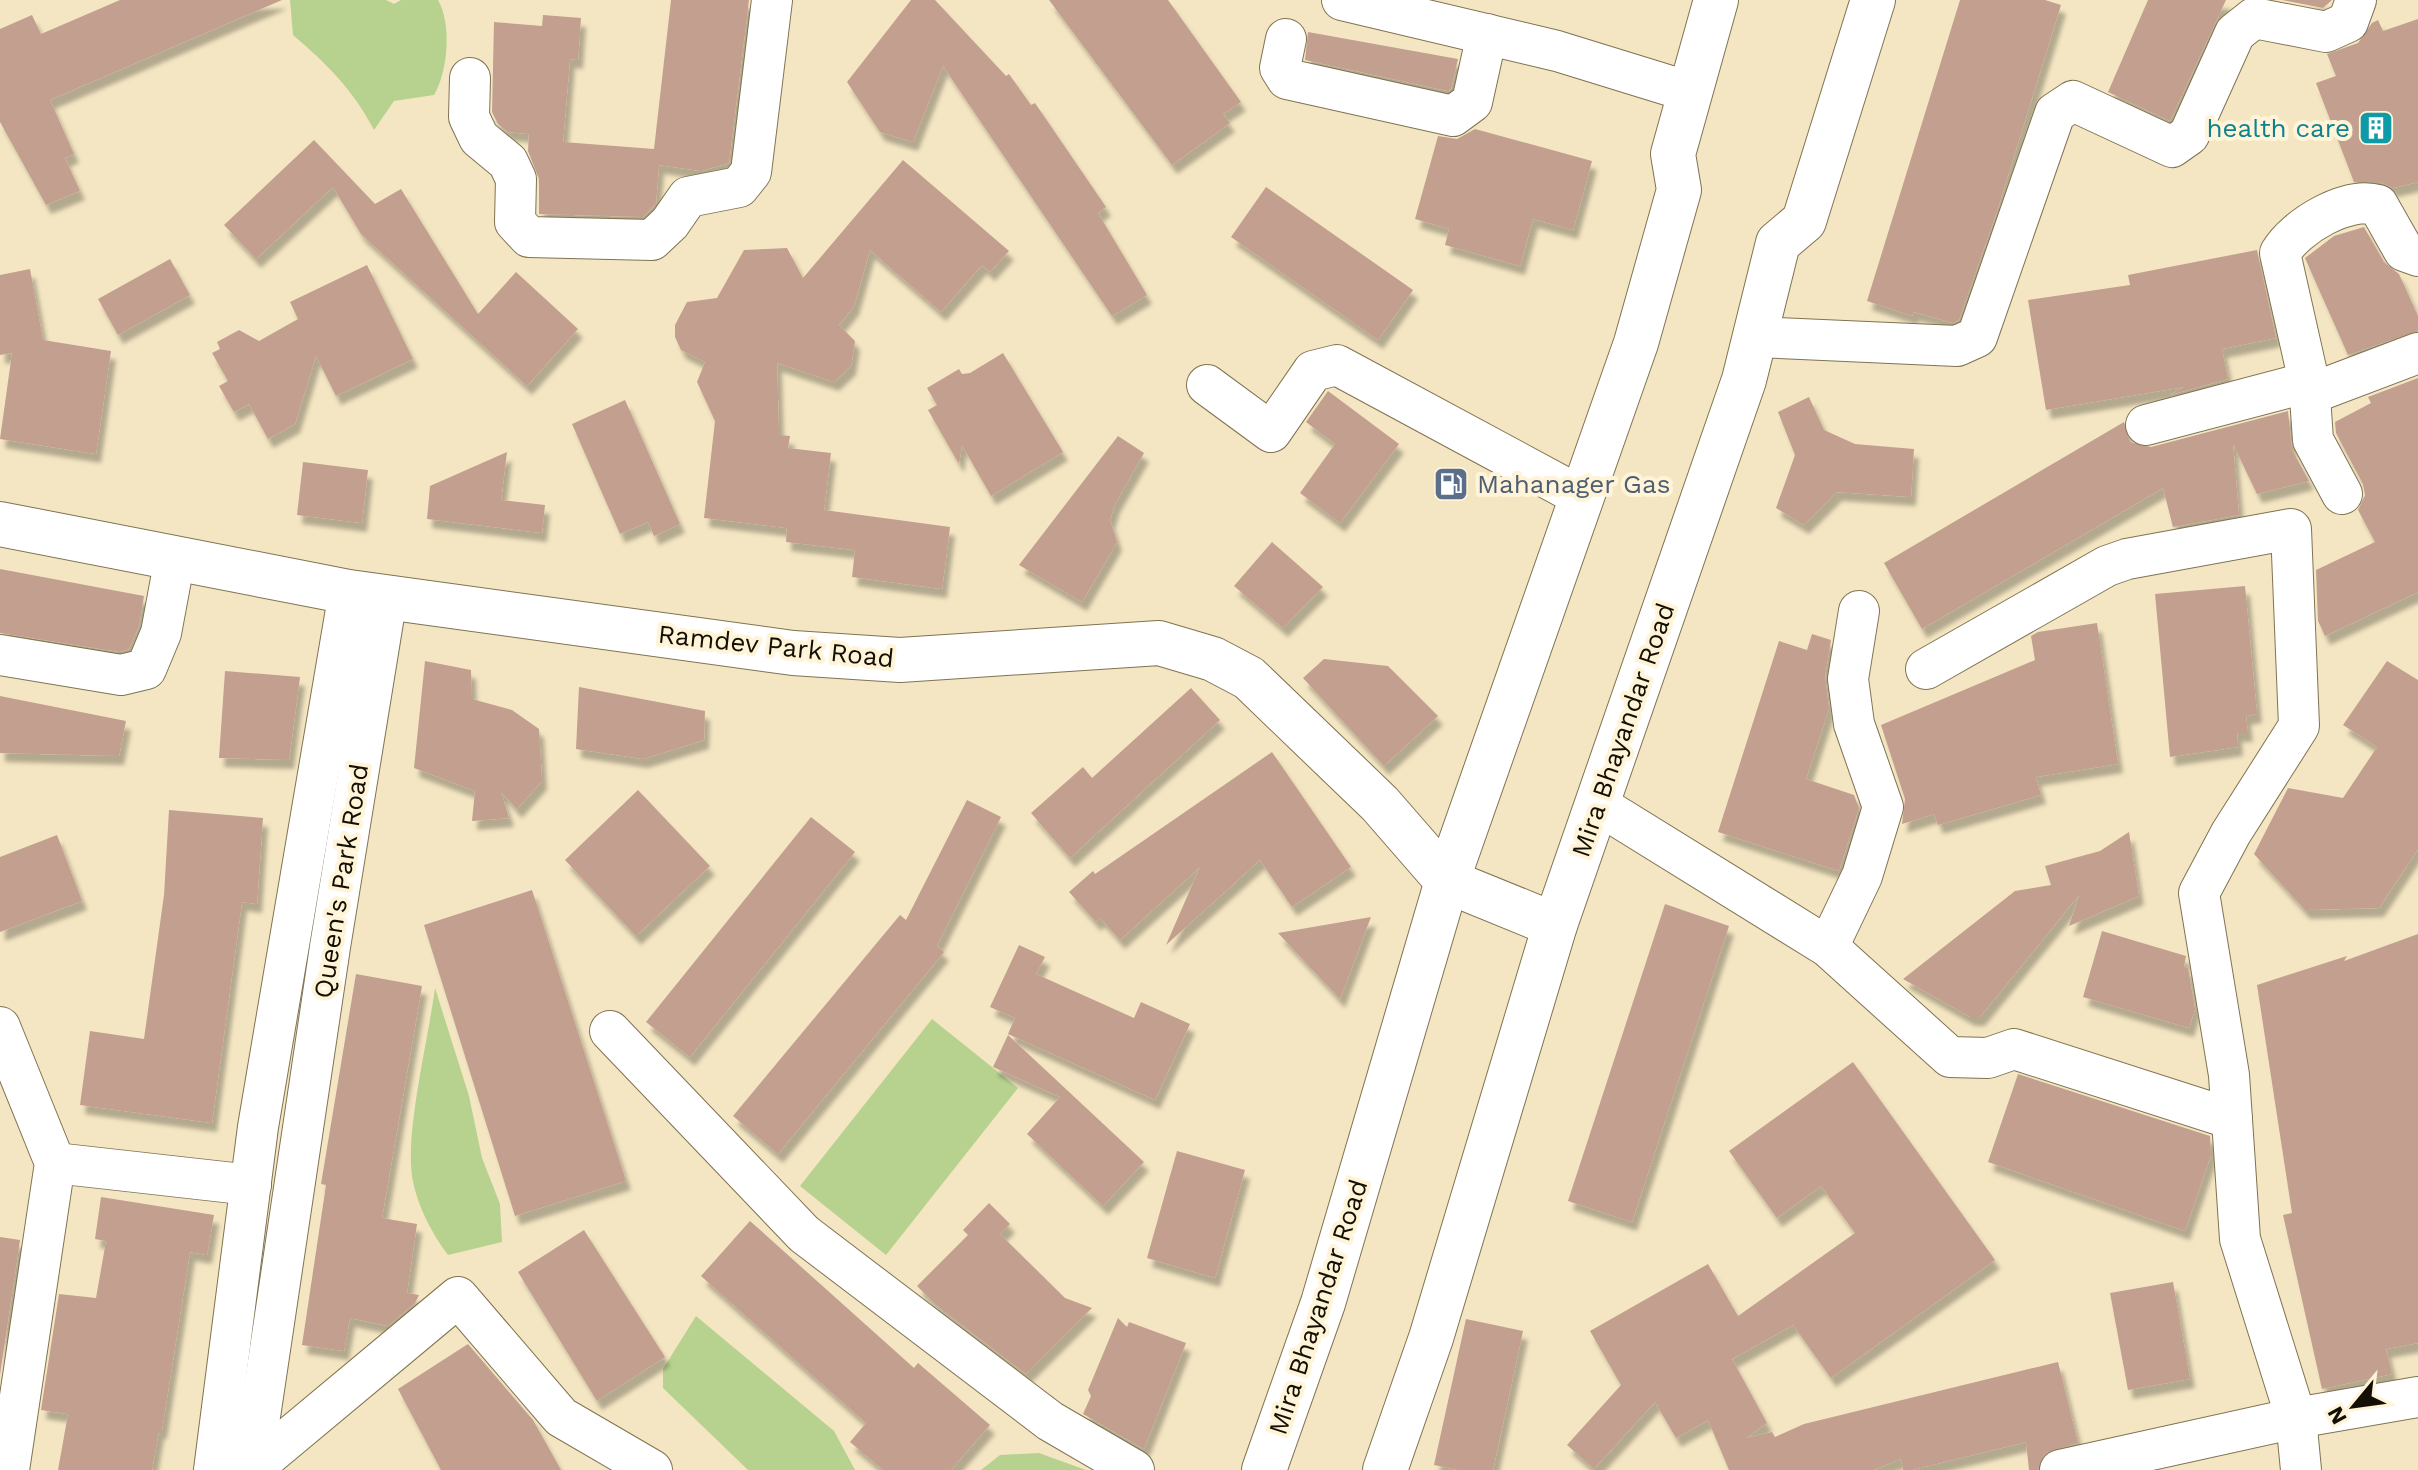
<svg xmlns="http://www.w3.org/2000/svg" width="2418" height="1470" viewBox="0 0 2418 1470" font-family="'Work Sans',sans-serif">
<style>
.green{fill:#b7d28e}
.building{fill:#c39f8f;filter:url(#shadow)}
.lines{fill:none;stroke-linecap:round;stroke-linejoin:round}
.street-casing{stroke:#807352;stroke-width:42}
.secondary-casing{stroke:#807352;stroke-width:46}
.primary-casing{stroke:#807352;stroke-width:46}
.street{stroke:#fff;stroke-width:40}
.secondary{stroke:#fff;stroke-width:44}
.primary{stroke:#fff;stroke-width:44}
.labels{text-anchor:middle;stroke-width:8;stroke-linejoin:round;paint-order:stroke}
.culture-label{font-size:26px;fill:#0d838f;stroke:#fff4d7;text-anchor:end}
.service-label{font-size:26px;fill:#4e5e75;stroke:#fff4d7;text-anchor:start}
.street-label{font-size:26px;fill:#140f04;stroke:#fff4d7}
</style>
<defs>
<filter id="shadow"><feDropShadow dx="5" dy="9" stdDeviation="2" flood-color="#0004"/></filter>
</defs>
<rect width="100%" height="100%" fill="#f4e6c2"/>
<g class="green">
<path d="M290,0H386L394,4L401,0H438C452,24 448,72 434,95L394,101L374,130C354,91 327,64 293,35Z"/>
<path d="M435,988L469,1096L482,1158L500,1204L502,1242L448,1255C430,1231 412,1196 411,1165C409,1115 428,1040 435,988Z"/>
<polygon points="932,1019 1018,1088 886,1255 800,1186"/>
<polygon points="696,1316 834,1431 855,1470 748,1470 663,1388 663,1369"/>
<polygon points="1039,1453 1086,1470 981,1470 1000,1455"/>
</g>
<g class="building">
<polygon points="120,0 282,0 50,100 74,154 65,158 80,191 46,205 0,122 0,29 32,15 41,34"/>
<polygon points="671,0 749,0 729,163 701,171 659,165 656,203 643,217 539,214 539,179 528,151 529,134 508,132 498,124 492,112 494,22 542,26 543,15 581,18 578,60 570,59 563,142 654,149"/>
<polygon points="911,0 935,0 1006,76 1009,74 1031,105 1035,103 1106,207 1098,213 1147,295 1112,316 943,66 913,142 880,132 847,82"/>
<polygon points="1049,0 1168,0 1241,102 1223,114 1230,123 1172,165"/>
<polygon points="1960,0 2045,0 2061,5 1997,211 1959,320 1953,323 1914,312 1912,316 1867,301"/>
<polygon points="2148,0 2226,0 2170,121 2108,92"/>
<polygon points="2282,0 2332,0 2323,8"/>
<polygon points="2418,19 2418,182 2393,188 2381,182 2354,182 2316,83 2336,76 2327,54 2358,43 2372,23 2378,20 2383,31"/>
<polygon points="1308,32 1458,59 1451,89 1448,91 1305,60"/>
<polygon points="1475,129 1592,161 1573,230 1533,219 1520,266 1445,245 1449,229 1415,219 1438,136 1457,139"/>
<polygon points="314,140 375,204 401,189 478,314 516,272 578,329 527,386 361,234 333,187 256,259 224,225"/>
<polygon points="903,160 1009,251 990,272 982,265 941,312 870,250 854,306 839,325 855,341 851,366 834,382 777,363 779,435 790,436 788,448 831,453 824,510 950,527 942,589 852,577 855,550 786,542 787,528 704,518 715,421 697,382 705,362 681,350 675,337 675,325 687,302 717,298 744,250 787,248 803,278"/>
<polygon points="1266,187 1413,290 1378,340 1231,237"/>
<polygon points="2364,227 2384,262 2399,274 2418,316 2418,331 2348,355 2305,258 2334,236"/>
<polygon points="2257,250 2276,338 2222,349 2228,379 2170,395 2184,387 2046,410 2028,300 2130,285 2128,275"/>
<polygon points="170,259 190,295 118,335 98,299"/>
<polygon points="367,265 413,359 336,396 316,356 295,424 268,439 249,404 234,412 219,386 228,381 212,353 220,349 217,342 239,330 259,341 298,319 290,302"/>
<polygon points="30,269 43,340 111,351 96,454 0,439 12,353 0,355 0,275"/>
<polygon points="1003,353 1063,452 991,496 962,445 959,464 928,410 937,405 927,388 959,369 962,374 970,373"/>
<polygon points="2418,378 2418,592 2325,636 2318,621 2316,570 2375,542 2358,510 2365,495 2363,484 2336,433 2335,422 2371,403 2368,397"/>
<polygon points="1328,391 1399,444 1340,523 1300,493 1335,444 1306,422"/>
<polygon points="1809,397 1824,430 1855,444 1914,449 1911,497 1837,492 1804,525 1776,508 1795,455 1778,412"/>
<polygon points="625,400 680,524 654,536 648,522 620,534 572,424"/>
<polygon points="2288,411 2292,450 2309,481 2257,494 2233,444 2239,515 2173,527 2163,488 1922,629 1884,563 2124,422 2130,442 2151,447"/>
<polygon points="1118,436 1144,453 1115,504 1110,520 1117,542 1082,602 1019,565"/>
<polygon points="507,452 501,500 545,505 542,533 427,519 430,486"/>
<polygon points="303,462 368,470 362,523 297,515"/>
<polygon points="1272,542 1323,587 1283,628 1234,586"/>
<polygon points="0,569 144,596 139,626 129,649 120,652 0,633"/>
<polygon points="2245,586 2257,714 2246,716 2248,733 2237,733 2238,747 2170,757 2155,594"/>
<polygon points="2097,623 2118,764 2036,777 2041,795 1938,825 1934,814 1902,824 1905,799 1881,725 2035,660 2031,636 2038,632"/>
<polygon points="1812,634 1831,640 1825,676 1829,709 1806,779 1854,795 1859,808 1839,871 1718,832 1779,641 1807,650"/>
<polygon points="1324,659 1388,666 1438,716 1384,766 1303,678"/>
<polygon points="425,661 471,670 472,699 512,710 539,729 542,781 517,809 501,792 509,818 472,821 475,791 414,768"/>
<polygon points="2387,661 2418,680 2418,849 2379,908 2305,910 2254,854 2288,788 2343,798 2377,747 2343,725"/>
<polygon points="225,671 300,677 289,760 219,758"/>
<polygon points="579,687 705,711 704,740 643,759 576,749"/>
<polygon points="1191,688 1220,720 1070,858 1031,813 1083,767 1092,778"/>
<polygon points="0,696 126,721 119,756 0,753"/>
<polygon points="1272,752 1351,867 1292,907 1260,860 1166,945 1200,867 1120,940 1100,918 1096,922 1069,892 1093,871 1095,874"/>
<polygon points="638,790 710,866 636,936 565,860"/>
<polygon points="967,800 1001,817 937,946 944,952 778,1154 733,1116 900,915 906,920"/>
<polygon points="169,810 263,818 257,904 242,902 212,1123 80,1105 90,1031 144,1039 164,895"/>
<polygon points="811,817 855,852 690,1057 646,1022"/>
<polygon points="2129,832 2139,896 2069,926 2079,895 1980,1017 1970,1017 1903,979 2015,891 2051,885 2045,866 2100,851"/>
<polygon points="57,835 82,901 0,932 0,857"/>
<polygon points="532,890 626,1181 515,1216 424,925"/>
<polygon points="1665,904 1729,926 1632,1222 1568,1201"/>
<polygon points="1371,917 1340,999 1278,933"/>
<polygon points="2102,931 2186,956 2184,967 2188,968 2195,1009 2189,1028 2083,997"/>
<polygon points="2418,934 2418,1343 2386,1349 2392,1374 2322,1389 2283,1215 2292,1213 2257,985 2347,956 2344,961"/>
<polygon points="1019,945 1045,957 1036,974 1134,1018 1141,1002 1190,1024 1155,1100 1008,1034 1015,1018 990,1007"/>
<polygon points="356,974 422,986 382,1218 417,1224 407,1293 419,1295 415,1303 388,1326 350,1318 344,1351 302,1345 326,1185 321,1184"/>
<polygon points="1008,1035 1144,1162 1103,1206 1027,1134 1060,1097 993,1067"/>
<polygon points="1853,1062 1995,1260 1831,1378 1793,1325 1732,1359 1767,1423 1746,1438 1772,1432 1775,1437 1804,1424 2058,1362 2078,1443 2045,1453 2038,1470 2029,1470 2026,1442 1912,1470 1903,1470 1901,1459 1873,1470 1729,1470 1708,1420 1676,1438 1655,1402 1594,1469 1567,1445 1621,1385 1590,1331 1708,1264 1738,1316 1855,1233 1821,1186 1777,1218 1729,1151"/>
<polygon points="2018,1074 2210,1136 2211,1155 2185,1231 1988,1162"/>
<polygon points="1177,1151 1245,1170 1215,1278 1147,1258"/>
<polygon points="101,1197 214,1215 207,1255 190,1252 162,1430 159,1430 152,1470 58,1470 68,1414 41,1410 59,1294 96,1298 106,1241 95,1239"/>
<polygon points="989,1203 1010,1224 1000,1234 1065,1298 1092,1308 1026,1374 936,1305 917,1286 968,1235 963,1230"/>
<polygon points="750,1221 914,1368 918,1363 990,1425 951,1470 883,1470 850,1442 866,1423 701,1276"/>
<polygon points="584,1230 665,1357 597,1401 518,1272"/>
<polygon points="0,1237 20,1240 0,1375"/>
<polygon points="2173,1282 2190,1379 2128,1390 2110,1293"/>
<polygon points="1118,1318 1127,1327 1129,1322 1186,1343 1144,1449 1083,1414 1091,1396 1088,1390"/>
<polygon points="1466,1319 1523,1331 1493,1470 1458,1470 1434,1465"/>
<polygon points="468,1344 533,1420 561,1470 441,1470 398,1389"/>
</g>
<g class="lines">
<g class="street-casing">
<g id="street">
<polyline points="1342,0 1557,51 1690,92"/>
<polyline points="1286,39 1280,68 1287,79 1453,116 1472,102 1487,34"/>
<polyline points="470,78 469,117 479,138 508,162 516,179 515,222 529,237 652,240 670,223 688,197 739,187 751,172 772,0"/>
<polyline points="1757,337 1957,346 1977,337 2055,113 2073,101 2172,147 2189,135 2235,33 2254,18 2326,32 2348,22 2356,0"/>
<polyline points="1207,385 1271,432 1313,371 1337,365 1582,497"/>
<polyline points="2146,425 2309,382 2323,389 2418,353"/>
<path d="M2342,494L2313,440L2309,382L2280,253C2296,226 2347,196 2378,205L2404,251L2418,256"/>
<polyline points="0,655 121,675 146,669 161,633 175,558"/>
<polyline points="1926,669 2107,566 2127,559 2291,529 2299,726 2231,833 2199,893 2229,1075 2240,1239 2296,1418 2301,1470"/>
<polyline points="1597,804 1828,947 1950,1057 1988,1058 2014,1049 2232,1119"/>
<polyline points="1828,947 1862,876 1883,807 1854,724 1848,679 1859,611"/>
<polyline points="0,1027 55,1163 9,1470"/>
<polyline points="610,1031 804,1234 1050,1421 1134,1470"/>
<polyline points="55,1163 251,1185"/>
<polyline points="253,1468 458,1297 561,1417 652,1470"/>
<polyline points="214,1470 258,1127 349,592"/>
<polyline points="252,1470 330,947 387,597"/>
<polyline points="2060,1470 2296,1418 2418,1397"/>
</g>
</g>
<g class="secondary-casing">
<polyline id="secondary" points="0,524 349,592 793,653 900,660 1159,643 1213,659 1249,678 1380,804 1447,881 1555,925"/>
</g>
<g class="primary-casing">
<g id="primary">
<polyline points="1264,1470 1323,1303 1447,881 1636,343 1679,190 1673,154 1716,0"/>
<polyline points="1385,1470 1431,1338 1555,925 1744,380 1778,243 1804,221 1873,0"/>
</g>
</g>
<use href="#street" class="street"/>
<use href="#secondary" class="secondary"/>
<use href="#primary" class="primary"/>
</g>
<defs>
<g id="building-square" transform="scale(1.8)"><rect x="-9" y="-9" width="18" height="18" rx="4" fill="#0f9aa8" stroke="#fff4d7"/><path d="M-4-6H4V6H1V3H-1V6H-4ZM-2.5-4.3h1.7v1.8h-1.7ZM.8-4.3h1.7v1.8H.8ZM-2.5-1h1.7V.8h-1.7ZM.8-1h1.7V.8H.8Z" fill="#fff"/></g>
<g id="fuel-square" transform="scale(1.8)"><rect x="-9" y="-9" width="18" height="18" rx="4" fill="#5c6f8a" stroke="#fff4d7"/><path d="M-5.5-6h7V0h2V4h1.3V-2.5L3-4.5l.8-.8L6-3V5H2.5V1h-1V6h-7ZM-4.2-4.7v3.2H.2V-4.7Z" fill="#fff"/></g>
</defs>
<g fill-rule="evenodd">
<use href="#building-square" x="2376" y="128"/>
<use href="#fuel-square" x="1451" y="484"/>
</g>
<g class="labels">
<g class="culture-label">
<text x="2350" y="137">health care</text>
</g>
<g class="service-label">
<text x="1477" y="493">Mahanager Gas</text>
</g>
<g class="street-label">
<text transform="translate(776 646) rotate(6)" y="9">Ramdev Park Road</text>
<text transform="translate(1623 730) rotate(-71)" y="9">Mira Bhayandar Road</text>
<text transform="translate(341 881) rotate(-81)" y="9">Queen's Park Road</text>
<text transform="translate(1318 1307) rotate(-72)" y="9">Mira Bhayandar Road</text>
</g>
</g>
<g transform="translate(2354 1406) rotate(241)" stroke="#fff4d7" stroke-width="6" paint-order="stroke">
<path d="M0-6L14 30L0 20L-14 30Z" fill="#140f04"/>
<text y="-12" font-size="22" font-weight="bold" text-anchor="middle" fill="#140f04">N</text>
</g>
</svg>
